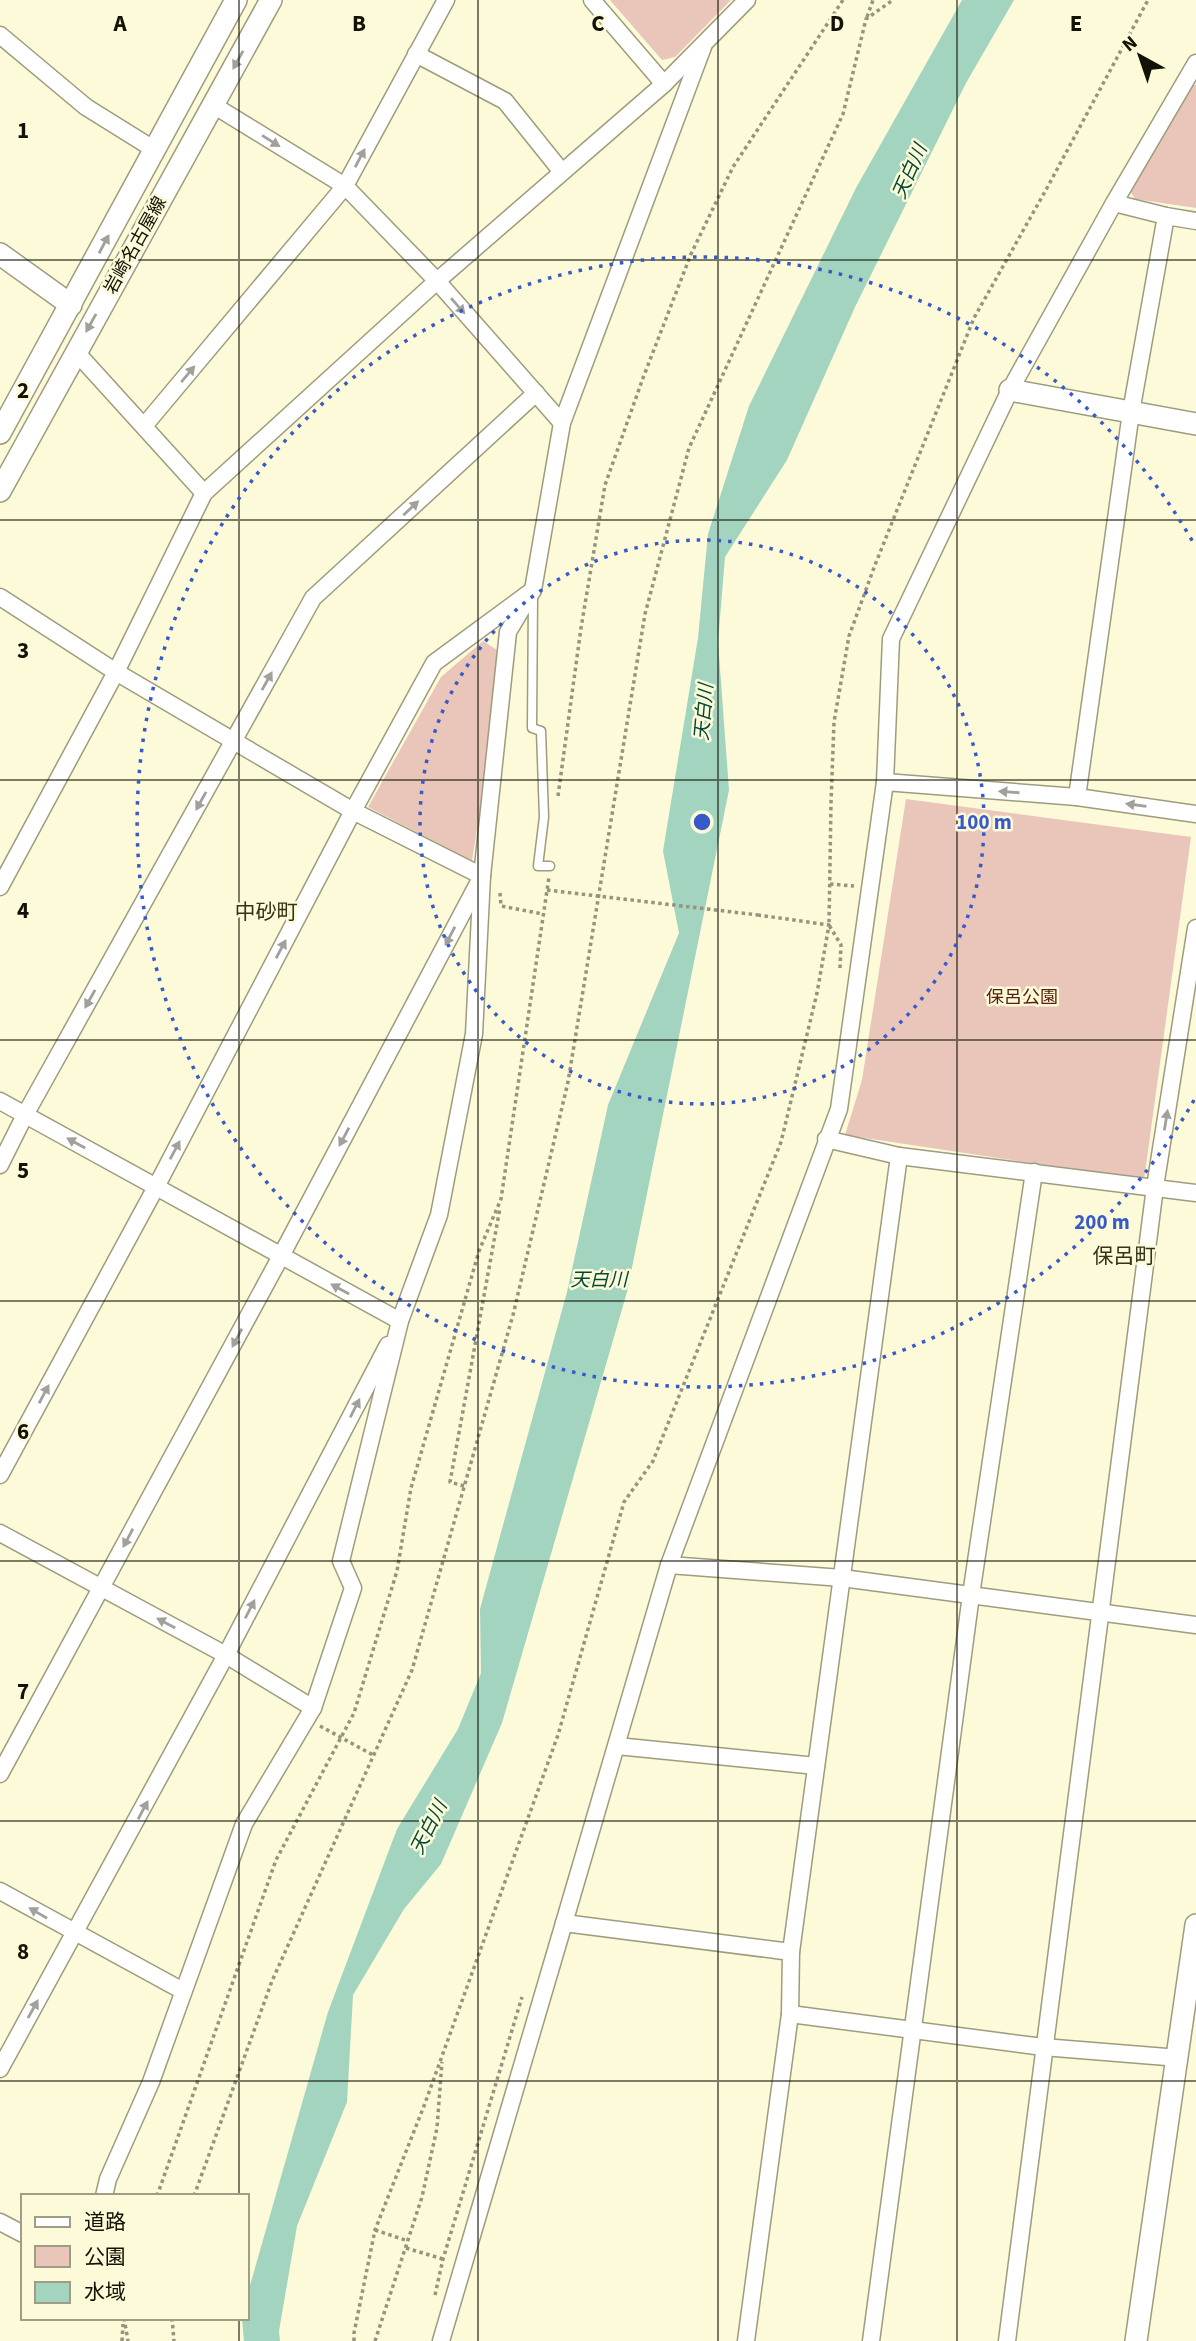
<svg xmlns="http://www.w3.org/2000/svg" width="1196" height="2341" viewBox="0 0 1196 2341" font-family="'Source Sans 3','Noto Sans JP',sans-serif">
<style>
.green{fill:#e9c5ba}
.water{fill:#a2d4c0}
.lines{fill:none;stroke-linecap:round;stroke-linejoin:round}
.lane-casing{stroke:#9e9c7c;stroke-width:11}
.street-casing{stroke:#9e9c7c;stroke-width:19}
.secondary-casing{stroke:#9e9c7c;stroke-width:24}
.path{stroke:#95947c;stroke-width:3.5;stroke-dasharray:3.5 3.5;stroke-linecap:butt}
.lane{stroke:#fff;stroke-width:8}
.street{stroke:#fff;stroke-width:16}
.secondary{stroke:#fff;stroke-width:21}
.path-bridge{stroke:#95947c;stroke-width:3.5;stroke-dasharray:3.5 3.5;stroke-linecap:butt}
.oneway{fill:#a1a09b}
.grid{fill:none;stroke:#131206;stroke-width:2;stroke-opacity:0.55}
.ring{fill:none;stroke:#375acb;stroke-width:3.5;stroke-dasharray:3.5 7}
.labels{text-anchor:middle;stroke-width:5;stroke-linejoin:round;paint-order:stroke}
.street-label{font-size:18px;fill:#131206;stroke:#fcfad8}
.park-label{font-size:18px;fill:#59210d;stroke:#fcfad8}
.water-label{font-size:19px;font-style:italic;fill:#034937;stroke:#fcfad8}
.quarter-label{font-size:21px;fill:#353317;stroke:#fcfad8}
.grid-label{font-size:23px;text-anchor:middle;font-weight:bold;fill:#131206;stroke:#fcfad8;stroke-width:5;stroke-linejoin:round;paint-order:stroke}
.centre{fill:#375acb;stroke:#fcfad8;stroke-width:3.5}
.ring-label{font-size:21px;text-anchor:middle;font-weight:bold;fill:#375acb;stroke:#fcfad8;stroke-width:5;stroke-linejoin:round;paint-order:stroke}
</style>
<rect width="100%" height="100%" fill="#fcfad8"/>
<g class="green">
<polygon points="610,0 731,0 675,57 662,60"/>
<polygon points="1192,85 1196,85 1196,208 1135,199 1129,189"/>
<polygon points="483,641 497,650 494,720 472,861 368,807 441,677"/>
<polygon points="906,799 1191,837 1144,1180 845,1135 862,1080"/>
</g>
<polygon class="water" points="962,0 1014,0 966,83 855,307 787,460 725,557 718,642 729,790 627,1292 502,1723 441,1864 404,1909 353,1995 347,2102 297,2226 279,2331 280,2341 244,2341 242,2318 247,2318 247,2296 328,2012 397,1829 458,1729 481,1673 480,1609 567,1292 608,1105 679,933 663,851 698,638 708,534 749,406 856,188"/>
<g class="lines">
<g class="lane-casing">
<polyline id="lane" points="533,596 532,728 541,731 544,817 538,866 550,866"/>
</g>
<g class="street-casing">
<g id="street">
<polyline points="592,0 664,84"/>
<polyline points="0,35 86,107 155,150"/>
<polyline points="416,54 505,101 562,172"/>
<polyline points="213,105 345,186 437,281 562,423"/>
<polyline points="1114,203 1166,216 1196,221"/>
<polyline points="76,352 204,493"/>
<polyline points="144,426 345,186 446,0"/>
<polyline points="0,597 116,672 353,811 482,876 281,1256 0,1774"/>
<polyline points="885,782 1077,797 1196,814"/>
<polyline points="1077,797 1131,412 1166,216"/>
<polyline points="0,887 116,672 204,493 437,281 664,84 747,0"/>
<polyline points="0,1101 400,1321"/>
<polyline points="826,1139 899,1156"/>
<polyline points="0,1165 25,1115 313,598 536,393"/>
<polyline points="0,1475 156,1187 353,811 434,663 533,590 562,423 703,47"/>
<polyline points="0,1533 226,1655 313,1708"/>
<polyline points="669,1565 842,1578 1196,1625"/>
<polyline points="617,1746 816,1766"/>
<polyline points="0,1891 183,1991"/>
<polyline points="564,1923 669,1565 839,1109 885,782 891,639 1010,390 1114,203 1196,63"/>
<polyline points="791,1952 899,1156 1196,1193"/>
<polyline points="790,2014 1043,2047 1179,2058"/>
<polyline points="0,2069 226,1655 388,1345"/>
<polyline points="104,2196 108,2179 151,2082 244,1824 313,1708 353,1588 341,1561 400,1321 439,1215 474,1034 482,876 508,632 533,590"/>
<polyline points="0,2222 23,2234"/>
<polyline points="441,2341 564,1923 791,1952 790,2014 746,2341"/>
<polyline points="871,2341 971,1595 1034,1172"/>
<polyline points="1007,2341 1155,1187 1196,928"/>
</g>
</g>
<g class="secondary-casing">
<g id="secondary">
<polyline points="0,254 71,305"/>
<polyline points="1010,390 1196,424"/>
<polyline points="0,433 236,0"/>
<polyline points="0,491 271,0"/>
<polyline points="1136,2341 1196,1925"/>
</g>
</g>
<g class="path">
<polyline points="867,17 873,0"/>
<polyline points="558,796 581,628 605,485 643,378 691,254 733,167 843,0"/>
<polyline points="830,884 854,886"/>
<polyline points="500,893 501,906 543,914"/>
<polyline points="840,968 841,945 829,925 831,803 834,722 849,636 875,565 974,318 1047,188 1148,0"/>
<polyline points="464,1486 450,1482 500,1208"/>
<polyline points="320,1726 373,1755"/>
<polyline points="157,2196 276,1860 354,1713 397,1571 411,1488 479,1251 501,1199 549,877"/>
<polyline points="194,2196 272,1981 412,1670 513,1315 568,1082 645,614 689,448 843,114 866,19 893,0"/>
<polyline points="375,2230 408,2241"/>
<polyline points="406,2248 443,2259"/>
<polyline points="435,2295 443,2259 522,1997"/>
<polyline points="124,2318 128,2341"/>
<polyline points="172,2318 174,2341"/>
<polyline points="122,2341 123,2324"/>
<polyline points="354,2341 354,2333 375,2230 424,2106 558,1735 624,1502 653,1461 781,1142 817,993 829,925 758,915"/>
<polyline points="375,2341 422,2197 437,2128 442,2062"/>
</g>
<use href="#lane" class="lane"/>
<use href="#street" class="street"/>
<use href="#secondary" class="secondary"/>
<polyline class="path-bridge" points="547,890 758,915"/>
</g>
<defs><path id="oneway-solid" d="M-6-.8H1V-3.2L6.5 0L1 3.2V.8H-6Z" transform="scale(1.75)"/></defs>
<g class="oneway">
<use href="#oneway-solid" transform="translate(238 60) rotate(119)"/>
<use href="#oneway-solid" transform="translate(271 141) rotate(32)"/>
<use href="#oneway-solid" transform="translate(360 158) rotate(-62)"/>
<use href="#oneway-solid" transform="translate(104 244) rotate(-62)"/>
<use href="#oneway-solid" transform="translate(458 306) rotate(49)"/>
<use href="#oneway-solid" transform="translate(91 323) rotate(119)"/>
<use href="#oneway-solid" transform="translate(188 374) rotate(-50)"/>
<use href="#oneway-solid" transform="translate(411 508) rotate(-43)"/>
<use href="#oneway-solid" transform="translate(267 681) rotate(-61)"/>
<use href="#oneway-solid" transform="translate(1009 792) rotate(-176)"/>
<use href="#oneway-solid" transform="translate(201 801) rotate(119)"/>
<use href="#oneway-solid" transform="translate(1136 805) rotate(-172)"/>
<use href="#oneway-solid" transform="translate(450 936) rotate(118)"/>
<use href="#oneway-solid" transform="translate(281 949) rotate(-62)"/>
<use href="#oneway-solid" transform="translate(90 999) rotate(119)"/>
<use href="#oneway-solid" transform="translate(1166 1120) rotate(-81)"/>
<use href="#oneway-solid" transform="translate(344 1137) rotate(118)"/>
<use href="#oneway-solid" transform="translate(76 1143) rotate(-151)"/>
<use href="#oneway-solid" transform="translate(175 1150) rotate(-62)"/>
<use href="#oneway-solid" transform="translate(340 1289) rotate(-151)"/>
<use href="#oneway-solid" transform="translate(237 1338) rotate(118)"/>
<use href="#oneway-solid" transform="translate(44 1394) rotate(-62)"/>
<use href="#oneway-solid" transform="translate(355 1408) rotate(-63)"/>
<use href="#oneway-solid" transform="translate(128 1538) rotate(118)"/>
<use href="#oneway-solid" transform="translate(250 1609) rotate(-63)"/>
<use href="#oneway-solid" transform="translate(166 1623) rotate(-152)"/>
<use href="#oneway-solid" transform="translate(143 1810) rotate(-62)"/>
<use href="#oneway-solid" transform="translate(38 1913) rotate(-150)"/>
<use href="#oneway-solid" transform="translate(33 2009) rotate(-61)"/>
</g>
<path class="grid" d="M239,0V2196M478,0V2341M718,0V2341M957,0V2341M0,260H1196M0,520H1196M0,780H1196M0,1040H1196M0,1301H1196M0,1561H1196M0,1821H1196M0,2081H1196M239,2318V2341"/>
<g class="ring">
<circle cx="702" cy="822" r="282"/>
<path d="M1194 1100A565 565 0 1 1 1194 544"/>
</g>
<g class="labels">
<g class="street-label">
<text transform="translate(135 245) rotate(-61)" y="6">岩崎名古屋線</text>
</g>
<g class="park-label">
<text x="1022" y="1003">保呂公園</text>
</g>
<g class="water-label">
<text transform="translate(909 171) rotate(-66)" y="7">天白川</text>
<text transform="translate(703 712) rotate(-85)" y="7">天白川</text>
<text x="599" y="1286">天白川</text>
<text transform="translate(428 1827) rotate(-63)" y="7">天白川</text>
</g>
<g class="quarter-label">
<text x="266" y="919">中砂町</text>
<text x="1124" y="1263">保呂町</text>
</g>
</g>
<g class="grid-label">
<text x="120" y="31">A</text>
<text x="359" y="31">B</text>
<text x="598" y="31">C</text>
<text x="837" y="31">D</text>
<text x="1076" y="31">E</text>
<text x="23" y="138">1</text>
<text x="23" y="398">2</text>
<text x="23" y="658">3</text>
<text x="23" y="918">4</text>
<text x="23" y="1178">5</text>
<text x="23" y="1439">6</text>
<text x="23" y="1699">7</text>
<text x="23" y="1959">8</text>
</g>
<circle cx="702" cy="822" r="10" class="centre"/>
<g class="ring-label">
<text x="984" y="829">100 m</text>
<text x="1102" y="1229">200 m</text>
</g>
<rect x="21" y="2194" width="228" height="126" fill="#fcfad8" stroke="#9f9d84" stroke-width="2"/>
<rect x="35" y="2217" width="35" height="10" fill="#ffffff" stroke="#9f9d84" stroke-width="2"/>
<text x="84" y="2229" font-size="21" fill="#131206">道路</text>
<rect x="35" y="2246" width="35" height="21" fill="#e9c5ba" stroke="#9f9d84" stroke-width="2"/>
<text x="84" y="2264" font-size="21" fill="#131206">公園</text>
<rect x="35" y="2282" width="35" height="21" fill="#a2d4c0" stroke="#9f9d84" stroke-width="2"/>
<text x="84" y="2299" font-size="21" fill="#131206">水域</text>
<g transform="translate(1140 56) rotate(320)" stroke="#fcfad8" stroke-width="5" paint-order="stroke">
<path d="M0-5L12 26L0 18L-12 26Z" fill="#131206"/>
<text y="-10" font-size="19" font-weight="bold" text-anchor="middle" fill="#131206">N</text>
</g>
</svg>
